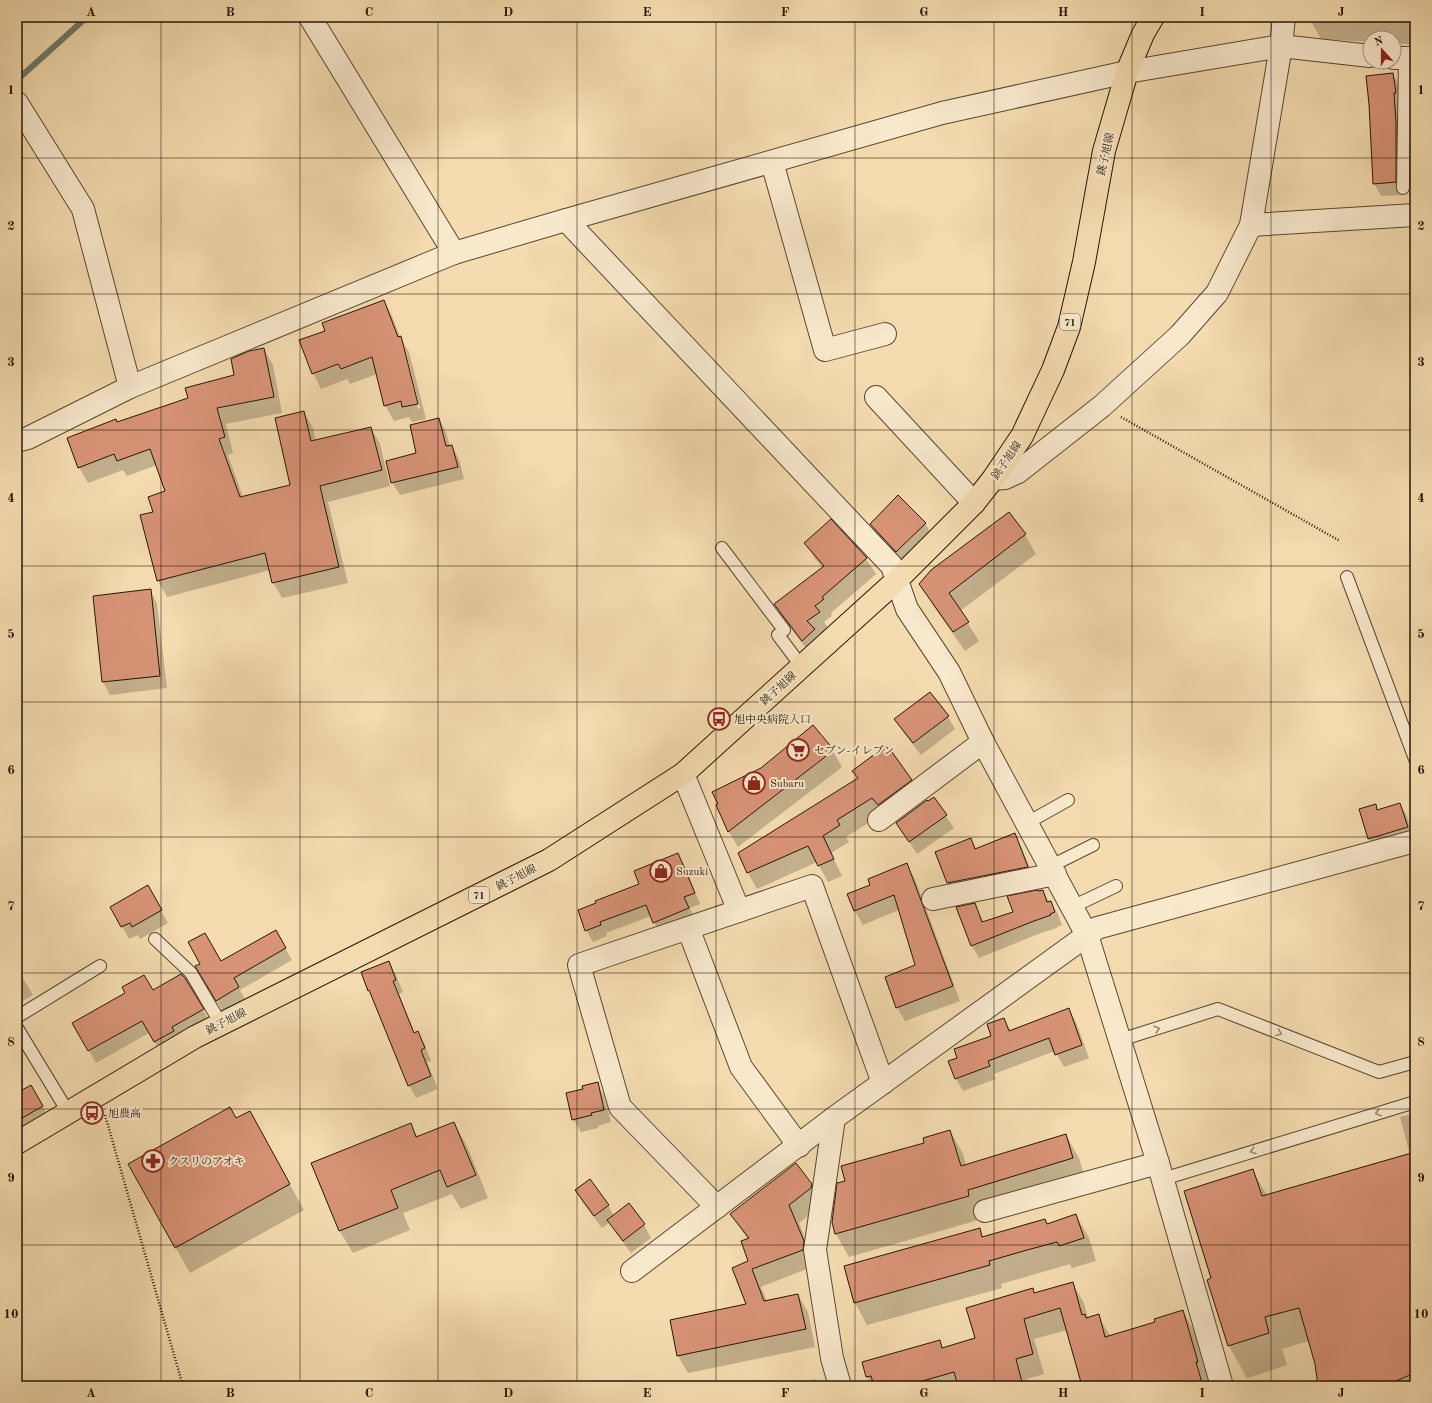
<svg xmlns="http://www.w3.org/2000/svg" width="1432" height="1403" viewBox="0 0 1432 1403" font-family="'Old Standard TT','Noto Serif JP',serif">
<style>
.shadow{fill:#0003;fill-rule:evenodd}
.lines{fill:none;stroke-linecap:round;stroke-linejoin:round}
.stream{stroke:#6c7a69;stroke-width:6}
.building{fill:#d89377;stroke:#251606}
.service-casing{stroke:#594830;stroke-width:14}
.minor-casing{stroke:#594830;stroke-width:24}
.primary-casing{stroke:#251606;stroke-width:24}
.path{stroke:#251606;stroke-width:2.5;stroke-dasharray:1 2;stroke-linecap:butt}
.service{stroke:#f8e8cc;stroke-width:12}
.minor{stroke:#f8e8cc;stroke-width:22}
.primary{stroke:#f4dcb0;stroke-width:22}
.oneway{stroke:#998a73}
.grid{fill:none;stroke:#251606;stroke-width:1;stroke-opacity:0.55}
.labels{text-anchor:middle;stroke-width:4;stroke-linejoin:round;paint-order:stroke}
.shield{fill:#f8e8cc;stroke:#645541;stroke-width:1}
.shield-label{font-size:10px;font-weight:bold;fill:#251606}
.street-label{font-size:11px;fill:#251606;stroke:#f8e8cc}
.poi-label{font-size:11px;fill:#251606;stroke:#f8e8cc;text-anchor:start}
.neatline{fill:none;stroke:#251606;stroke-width:1.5}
.grid-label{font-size:13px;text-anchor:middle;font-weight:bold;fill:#251606}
</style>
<rect width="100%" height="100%" fill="#f4dcb0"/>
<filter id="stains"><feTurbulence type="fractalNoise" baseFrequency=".005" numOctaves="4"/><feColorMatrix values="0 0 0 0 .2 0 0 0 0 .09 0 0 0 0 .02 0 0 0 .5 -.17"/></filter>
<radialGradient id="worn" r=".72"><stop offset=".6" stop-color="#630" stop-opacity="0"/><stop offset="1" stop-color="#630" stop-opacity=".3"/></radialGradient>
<g class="shadow">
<polygon points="1313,17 1415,17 1415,45 1394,43 1394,38 1370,38 1370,42 1321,39 1312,23"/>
<polygon points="1393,74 1400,87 1402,195 1381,196 1374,183"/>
<path d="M384,301L392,316L400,337L409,352L426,419L412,422L409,417L394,421L385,405L377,374L350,384L347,379L321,389L313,373L326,331ZM402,342L404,345L420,408L418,409Z"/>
<polygon points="264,349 273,365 282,413 226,424 233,453 228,455 243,497 292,486 304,412 313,428 316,441 371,428 380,444 390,486 328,502 348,583 282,598 273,582 270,570 167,597 158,581 141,516 154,512 167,491 157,465 127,476 123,470 88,483 79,467 117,424 189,398 235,375"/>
<polygon points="439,419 446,432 450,446 452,446 459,459 464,479 400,495 392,482 418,454"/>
<polygon points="1008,513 1025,535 1036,554 960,611 979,641 965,651 932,604 921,584"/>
<polygon points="831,521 866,559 876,574 831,613 832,616 824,622 828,628 818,636 824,646 812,656 784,620 775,604 823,568 815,559 806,543"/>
<polygon points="925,523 932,536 904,564 878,537 871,524"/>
<polygon points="150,590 157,603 167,688 110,695 103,682 94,596"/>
<polygon points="948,717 955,729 921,755 903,732 896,719"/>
<polygon points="833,751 842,767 738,847 729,832 717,805"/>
<polygon points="854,771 911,780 921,797 883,814 846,837 849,842 831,853 842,876 828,882 817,862 757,889 748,873 739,854 858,779"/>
<polygon points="934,798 954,828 917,854 897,823"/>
<polygon points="1400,804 1407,816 1414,840 1376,852 1369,839 1360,810 1375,805 1378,811"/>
<polygon points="17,822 23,872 17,873"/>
<polygon points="1014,835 1021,846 1034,878 955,894 948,883 937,853 970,839 977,850"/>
<polygon points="678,854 684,865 700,904 690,908 695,920 660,934 651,916 606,933 607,936 593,942 586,930 597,904 641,885"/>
<polygon points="907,865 915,879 960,1001 905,1021 897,1007 917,966 899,910 863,925 855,911 871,886"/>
<polygon points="148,887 168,923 140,939 138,935 129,939 111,907"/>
<polygon points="1042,891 1058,914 1062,925 1057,927 1057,928 1041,933 979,958 972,946 958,908 974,904 984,922 1014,913"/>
<polygon points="275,931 292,960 240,990 245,999 223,1012 203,978 221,962"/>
<polygon points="389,962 396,975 403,992 399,994 415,1034 418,1033 425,1045 431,1061 427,1062 438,1089 416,1098 409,1085 362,973"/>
<polygon points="17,968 33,995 17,1004"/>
<polygon points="184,978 210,1022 162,1054 149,1033 96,1063 73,1023"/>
<polygon points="1069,1010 1076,1022 1089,1058 1064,1067 1055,1051 994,1074 996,1079 963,1091 956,1079 958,1058 993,1036 1004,1019 1011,1031"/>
<polygon points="17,1070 24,1082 21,1084 24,1090 31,1086 55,1129 28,1144 17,1125"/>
<polygon points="597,1083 604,1096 611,1122 598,1126 598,1128 581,1132 573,1119 584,1090"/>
<polygon points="1415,1113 1415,1386 1319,1386 1316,1363 1309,1341 1282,1349 1287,1365 1247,1378 1229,1346 1213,1279 1252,1170 1267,1195 1410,1155 1400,1117"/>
<polygon points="236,1120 264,1138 304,1210 190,1273 129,1165"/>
<polygon points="454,1123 467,1146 488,1198 461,1209 452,1194 403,1213 410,1230 353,1253 339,1230 410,1124 418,1137"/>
<polygon points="950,1131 963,1154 966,1165 1066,1135 1079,1158 1086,1181 982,1219 849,1257 836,1234 833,1221 846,1181"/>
<polygon points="811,1184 821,1202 821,1206 799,1223 813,1259 812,1267 761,1287 767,1301 798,1295 808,1312 815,1347 688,1373 678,1356 748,1305 750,1262 748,1240 731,1214"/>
<polygon points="576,1190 608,1205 614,1216 629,1205 644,1225 651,1238 631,1253 616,1233 610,1222 602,1228 583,1203"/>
<polygon points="1076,1215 1089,1238 1096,1261 1072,1268 1070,1264 1001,1284 1002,1288 867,1325 855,1303 845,1267 979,1229 984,1238 1047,1224"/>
<polygon points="1072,1283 1084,1303 1088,1318 1098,1315 1110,1336 1157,1323 1183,1311 1194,1331 1209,1382 1207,1383 1208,1386 1068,1386 1082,1382 1067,1330 1034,1339 1044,1374 1027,1379 1029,1386 872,1386 867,1377 863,1363 939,1341 943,1348 976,1339 1032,1290 1035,1294"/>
<polygon points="816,1379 820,1386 789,1386"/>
</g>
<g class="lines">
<polyline class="stream" points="17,80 87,17"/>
</g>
<g class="building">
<polygon points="1393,73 1396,93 1394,93 1396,122 1396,182 1373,184 1369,104 1366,76"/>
<polygon points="384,300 398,337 401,336 418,404 402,407 401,401 384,406 372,357 341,369 338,364 312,374 299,340 325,331 322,323"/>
<polygon points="264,348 274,397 217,408 225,437 219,439 240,497 290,485 275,418 304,411 311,441 371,427 382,470 320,486 339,567 272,583 265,553 157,581 140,515 153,512 148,497 165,491 150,449 117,461 114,454 78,468 67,438 116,419 117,422 188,398 185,388 234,375 231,359 249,351"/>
<polygon points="439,418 446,446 452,445 458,467 391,483 386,461 416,453 410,425"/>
<polygon points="898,495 926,523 896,552 870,524"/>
<polygon points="1009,512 1026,534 949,593 969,622 953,632 919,584 931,570"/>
<polygon points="831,519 867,558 822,597 824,599 815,606 820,612 807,621 815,629 802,641 774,604 824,566 804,543"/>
<polygon points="151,589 160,676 102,682 93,596"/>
<polygon points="930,692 949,716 913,743 894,719"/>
<polygon points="813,725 834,750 728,832 716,805 718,804 712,792 761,768"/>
<polygon points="887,745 912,780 878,805 872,798 837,820 840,825 823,836 834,859 818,866 808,846 747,873 738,853 858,778 852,771"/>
<polygon points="934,797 947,815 909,842 896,823 927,800 928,801"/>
<polygon points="1400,803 1408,827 1368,839 1359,809 1376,804 1377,810"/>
<polygon points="1015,833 1028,867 947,883 935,852 971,838 975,849"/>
<polygon points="678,853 695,893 684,897 689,908 653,923 646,905 600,922 601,925 585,931 578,910 596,903 595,901 639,884 634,871"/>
<polygon points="907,863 953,986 896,1008 885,977 915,965 894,895 854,911 847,894 870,885 868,879"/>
<polygon points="148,885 162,910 132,927 130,923 121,927 110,907"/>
<polygon points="1037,890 1038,891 1043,890 1047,902 1051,901 1055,912 1050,914 1051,915 1034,921 971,946 956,907 975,903 982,922 1013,912 1007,896"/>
<polygon points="276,930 286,948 234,978 239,987 216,1001 195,966 200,964 188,942 205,933 221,961"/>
<polygon points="389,961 396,980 393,981 414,1033 418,1031 425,1048 421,1050 431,1076 408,1086 369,990 368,991 361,972"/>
<polygon points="181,974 185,978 204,1009 172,1027 174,1031 154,1042 142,1021 88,1051 72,1023 125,993 122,987 144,975 153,990"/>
<polygon points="1069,1008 1082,1045 1055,1055 1049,1038 988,1061 990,1066 955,1079 948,1061 957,1058 954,1049 991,1036 987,1024 1004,1018 1009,1031"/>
<polygon points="598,1082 604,1110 591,1113 592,1115 572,1120 566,1093 583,1089 582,1086"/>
<polygon points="31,1085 43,1106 17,1121 17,1093"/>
<polygon points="230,1107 236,1118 250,1111 290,1184 175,1248 128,1164"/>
<polygon points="454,1122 476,1175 447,1187 440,1170 391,1190 398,1208 339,1231 311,1163 411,1123 416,1137"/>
<polygon points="950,1130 961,1166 1066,1134 1073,1158 968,1190 969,1196 835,1234 832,1222 837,1183 845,1181 841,1166 924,1143 923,1138"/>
<polygon points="1415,1152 1415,1373 1384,1386 1318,1386 1315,1364 1299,1308 1265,1317 1269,1333 1228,1346 1207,1280 1211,1278 1184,1191 1253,1169 1262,1196"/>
<polygon points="796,1163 812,1184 811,1188 789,1205 804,1241 803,1250 752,1269 764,1301 798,1294 806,1329 677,1356 670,1320 746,1304 732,1268 748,1261 741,1241 749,1238 730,1214"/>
<polygon points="590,1179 609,1205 594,1216 575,1190"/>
<polygon points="629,1203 645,1224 623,1241 607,1220"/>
<polygon points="1076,1214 1084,1238 1059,1246 1057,1242 1027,1250 989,1261 990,1265 854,1303 844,1266 980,1228 982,1237 1045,1219 1047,1224"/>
<polygon points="1073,1282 1082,1315 1085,1314 1086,1318 1099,1314 1105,1337 1155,1322 1154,1319 1183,1310 1198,1362 1196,1362 1203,1386 1082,1386 1060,1308 1024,1319 1033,1354 1016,1359 1023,1386 958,1386 954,1372 905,1386 874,1386 871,1376 866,1377 862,1362 940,1340 942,1348 975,1338 966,1308 1033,1288 1034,1293"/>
</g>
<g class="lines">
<g class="service-casing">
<g id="service">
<polyline points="1403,188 1405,59"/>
<polyline points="722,548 784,630 778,635 802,667"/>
<polyline points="1347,577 1415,759"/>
<polyline points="1027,823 1068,800"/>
<polyline points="1051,866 1093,845"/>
<polyline points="1072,907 1116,886"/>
<polyline points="155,939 191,973 221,1024"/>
<polyline points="17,1017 100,966"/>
<polyline points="17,1028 68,1112"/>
<polyline points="1120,1040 1218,1009 1379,1072 1415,1062"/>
<polyline points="1163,1179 1415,1102"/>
</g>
</g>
<g class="minor-casing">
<g id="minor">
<polyline points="310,17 454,253"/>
<polyline points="1284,17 1281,46 1251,225 1415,215"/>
<polyline points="1394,58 1415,58"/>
<polyline points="17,103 83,209 130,387"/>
<polyline points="772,162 825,350 885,334"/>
<polyline points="566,220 892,566 907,609 949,672 983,742 1087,935 1158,1163 1222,1386"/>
<polyline points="876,397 974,503"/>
<polyline points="17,441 28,438 130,387 454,253 566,220 942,113 1127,72 1281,46 1370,56"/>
<polyline points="993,479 1005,478 1018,472 1102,406 1180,335 1217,293 1251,225"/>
<polyline points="683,774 739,911"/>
<polyline points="879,820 983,742"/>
<polyline points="933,899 1055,874"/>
<polyline points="688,928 741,1067 799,1146"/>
<polyline points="834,1118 815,1250 832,1358 840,1386"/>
<polyline points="717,1207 620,1107 579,965 812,886 883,1083"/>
<polyline points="985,1211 1158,1163"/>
<polyline points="632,1271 834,1118 1097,928 1415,841"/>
</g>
</g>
<g class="primary-casing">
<polyline id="primary" points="17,1143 195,1037 549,860 683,774 896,581 974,503 993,479 1022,436 1053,370 1069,327 1084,262 1104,151 1127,72 1143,34 1153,17"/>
</g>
<g class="path">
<polyline points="1121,417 1340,541"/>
<polyline points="105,1115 183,1386"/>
</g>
<use href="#service" class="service"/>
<use href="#minor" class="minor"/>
<use href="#primary" class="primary"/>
</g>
<defs><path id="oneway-chevron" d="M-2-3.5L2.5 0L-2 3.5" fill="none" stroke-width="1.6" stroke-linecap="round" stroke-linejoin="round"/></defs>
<g class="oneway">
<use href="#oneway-chevron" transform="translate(1157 1029) rotate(-18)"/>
<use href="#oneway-chevron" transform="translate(1279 1033) rotate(21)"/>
<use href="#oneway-chevron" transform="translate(1378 1113) rotate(163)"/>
<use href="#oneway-chevron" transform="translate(1253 1151) rotate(163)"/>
</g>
<path class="grid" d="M161,17V1386M300,17V1386M438,17V1386M577,17V1386M716,17V1386M855,17V1386M994,17V1386M1132,17V1386M1271,17V1386M17,158H1415M17,294H1415M17,430H1415M17,566H1415M17,702H1415M17,837H1415M17,973H1415M17,1109H1415M17,1245H1415"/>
<defs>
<g id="bus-ring" transform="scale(1.15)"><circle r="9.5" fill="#f8e8cc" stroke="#8f2418" stroke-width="1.5"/><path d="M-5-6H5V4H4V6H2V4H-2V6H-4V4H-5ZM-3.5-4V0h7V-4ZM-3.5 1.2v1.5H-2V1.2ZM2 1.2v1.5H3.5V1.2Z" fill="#8f2418"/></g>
<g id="supermarket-ring" transform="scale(1.15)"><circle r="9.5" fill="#f8e8cc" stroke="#8f2418" stroke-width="1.5"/><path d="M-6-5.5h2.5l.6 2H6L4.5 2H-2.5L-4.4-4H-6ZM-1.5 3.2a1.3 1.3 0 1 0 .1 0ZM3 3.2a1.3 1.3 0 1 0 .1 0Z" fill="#8f2418"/></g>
<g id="shop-ring" transform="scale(1.15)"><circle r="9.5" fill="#f8e8cc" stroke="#8f2418" stroke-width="1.5"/><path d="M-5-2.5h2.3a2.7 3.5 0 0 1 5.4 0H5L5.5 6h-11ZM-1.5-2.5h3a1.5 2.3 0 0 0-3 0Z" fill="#8f2418"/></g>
<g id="pharmacy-ring" transform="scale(1.15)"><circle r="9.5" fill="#f8e8cc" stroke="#8f2418" stroke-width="1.5"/><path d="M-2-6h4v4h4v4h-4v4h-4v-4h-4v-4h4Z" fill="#8f2418"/></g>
</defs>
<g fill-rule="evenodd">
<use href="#bus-ring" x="719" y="719"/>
<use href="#supermarket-ring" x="798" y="750"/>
<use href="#shop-ring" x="754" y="783"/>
<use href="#shop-ring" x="661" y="871"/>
<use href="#bus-ring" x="92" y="1113"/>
<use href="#pharmacy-ring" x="153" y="1161"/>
</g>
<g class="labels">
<g class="shield">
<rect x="1060" y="314" width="20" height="16" rx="3"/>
<rect x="469" y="887" width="20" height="16" rx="3"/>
</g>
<g class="shield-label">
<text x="1070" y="326">71</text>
<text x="479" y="899">71</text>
</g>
<g class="street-label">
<text transform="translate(1105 154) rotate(-77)" y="4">銚子旭線</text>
<text transform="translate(1006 460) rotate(-55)" y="4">銚子旭線</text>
<text transform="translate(778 688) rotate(-42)" y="4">銚子旭線</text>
<text transform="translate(516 877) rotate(-27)" y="4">銚子旭線</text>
<text transform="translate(226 1021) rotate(-27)" y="4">銚子旭線</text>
</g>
<g class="poi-label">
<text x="734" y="723">旭中央病院入口</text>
<text x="814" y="754">セブン-イレブン</text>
<text x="770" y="787">Subaru</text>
<text x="676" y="875">Suzuki</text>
<text x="108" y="1117">旭農高</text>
<text x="168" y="1165">クスリのアオキ</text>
</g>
</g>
<rect width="1432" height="1403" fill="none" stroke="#f4dcb0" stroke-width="44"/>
<g transform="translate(1382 50) rotate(339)"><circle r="19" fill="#f8e8cc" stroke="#a4947d"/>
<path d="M0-3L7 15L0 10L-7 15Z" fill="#8f2418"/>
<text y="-6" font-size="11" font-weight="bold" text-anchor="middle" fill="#251606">N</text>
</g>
<rect x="22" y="22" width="1388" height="1359" class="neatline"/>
<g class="grid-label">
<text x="91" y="16">A</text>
<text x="230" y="16">B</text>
<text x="369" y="16">C</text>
<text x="508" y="16">D</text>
<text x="647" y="16">E</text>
<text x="785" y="16">F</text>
<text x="924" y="16">G</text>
<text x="1063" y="16">H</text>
<text x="1202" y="16">I</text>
<text x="1341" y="16">J</text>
<text x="11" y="94">1</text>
<text x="1421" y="94">1</text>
<text x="11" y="230">2</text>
<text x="1421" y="230">2</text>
<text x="11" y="366">3</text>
<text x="1421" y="366">3</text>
<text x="11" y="502">4</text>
<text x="1421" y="502">4</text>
<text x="11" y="638">5</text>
<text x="1421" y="638">5</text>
<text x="11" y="774">6</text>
<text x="1421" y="774">6</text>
<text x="11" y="910">7</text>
<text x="1421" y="910">7</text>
<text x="11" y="1046">8</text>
<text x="1421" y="1046">8</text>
<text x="11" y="1182">9</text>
<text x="1421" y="1182">9</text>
<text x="11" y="1318">10</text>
<text x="1421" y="1318">10</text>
<text x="91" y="1397">A</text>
<text x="230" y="1397">B</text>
<text x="369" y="1397">C</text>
<text x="508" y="1397">D</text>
<text x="647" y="1397">E</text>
<text x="785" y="1397">F</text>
<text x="924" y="1397">G</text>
<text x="1063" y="1397">H</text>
<text x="1202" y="1397">I</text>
<text x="1341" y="1397">J</text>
</g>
<rect width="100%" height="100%" filter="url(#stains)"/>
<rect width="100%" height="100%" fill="url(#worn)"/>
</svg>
